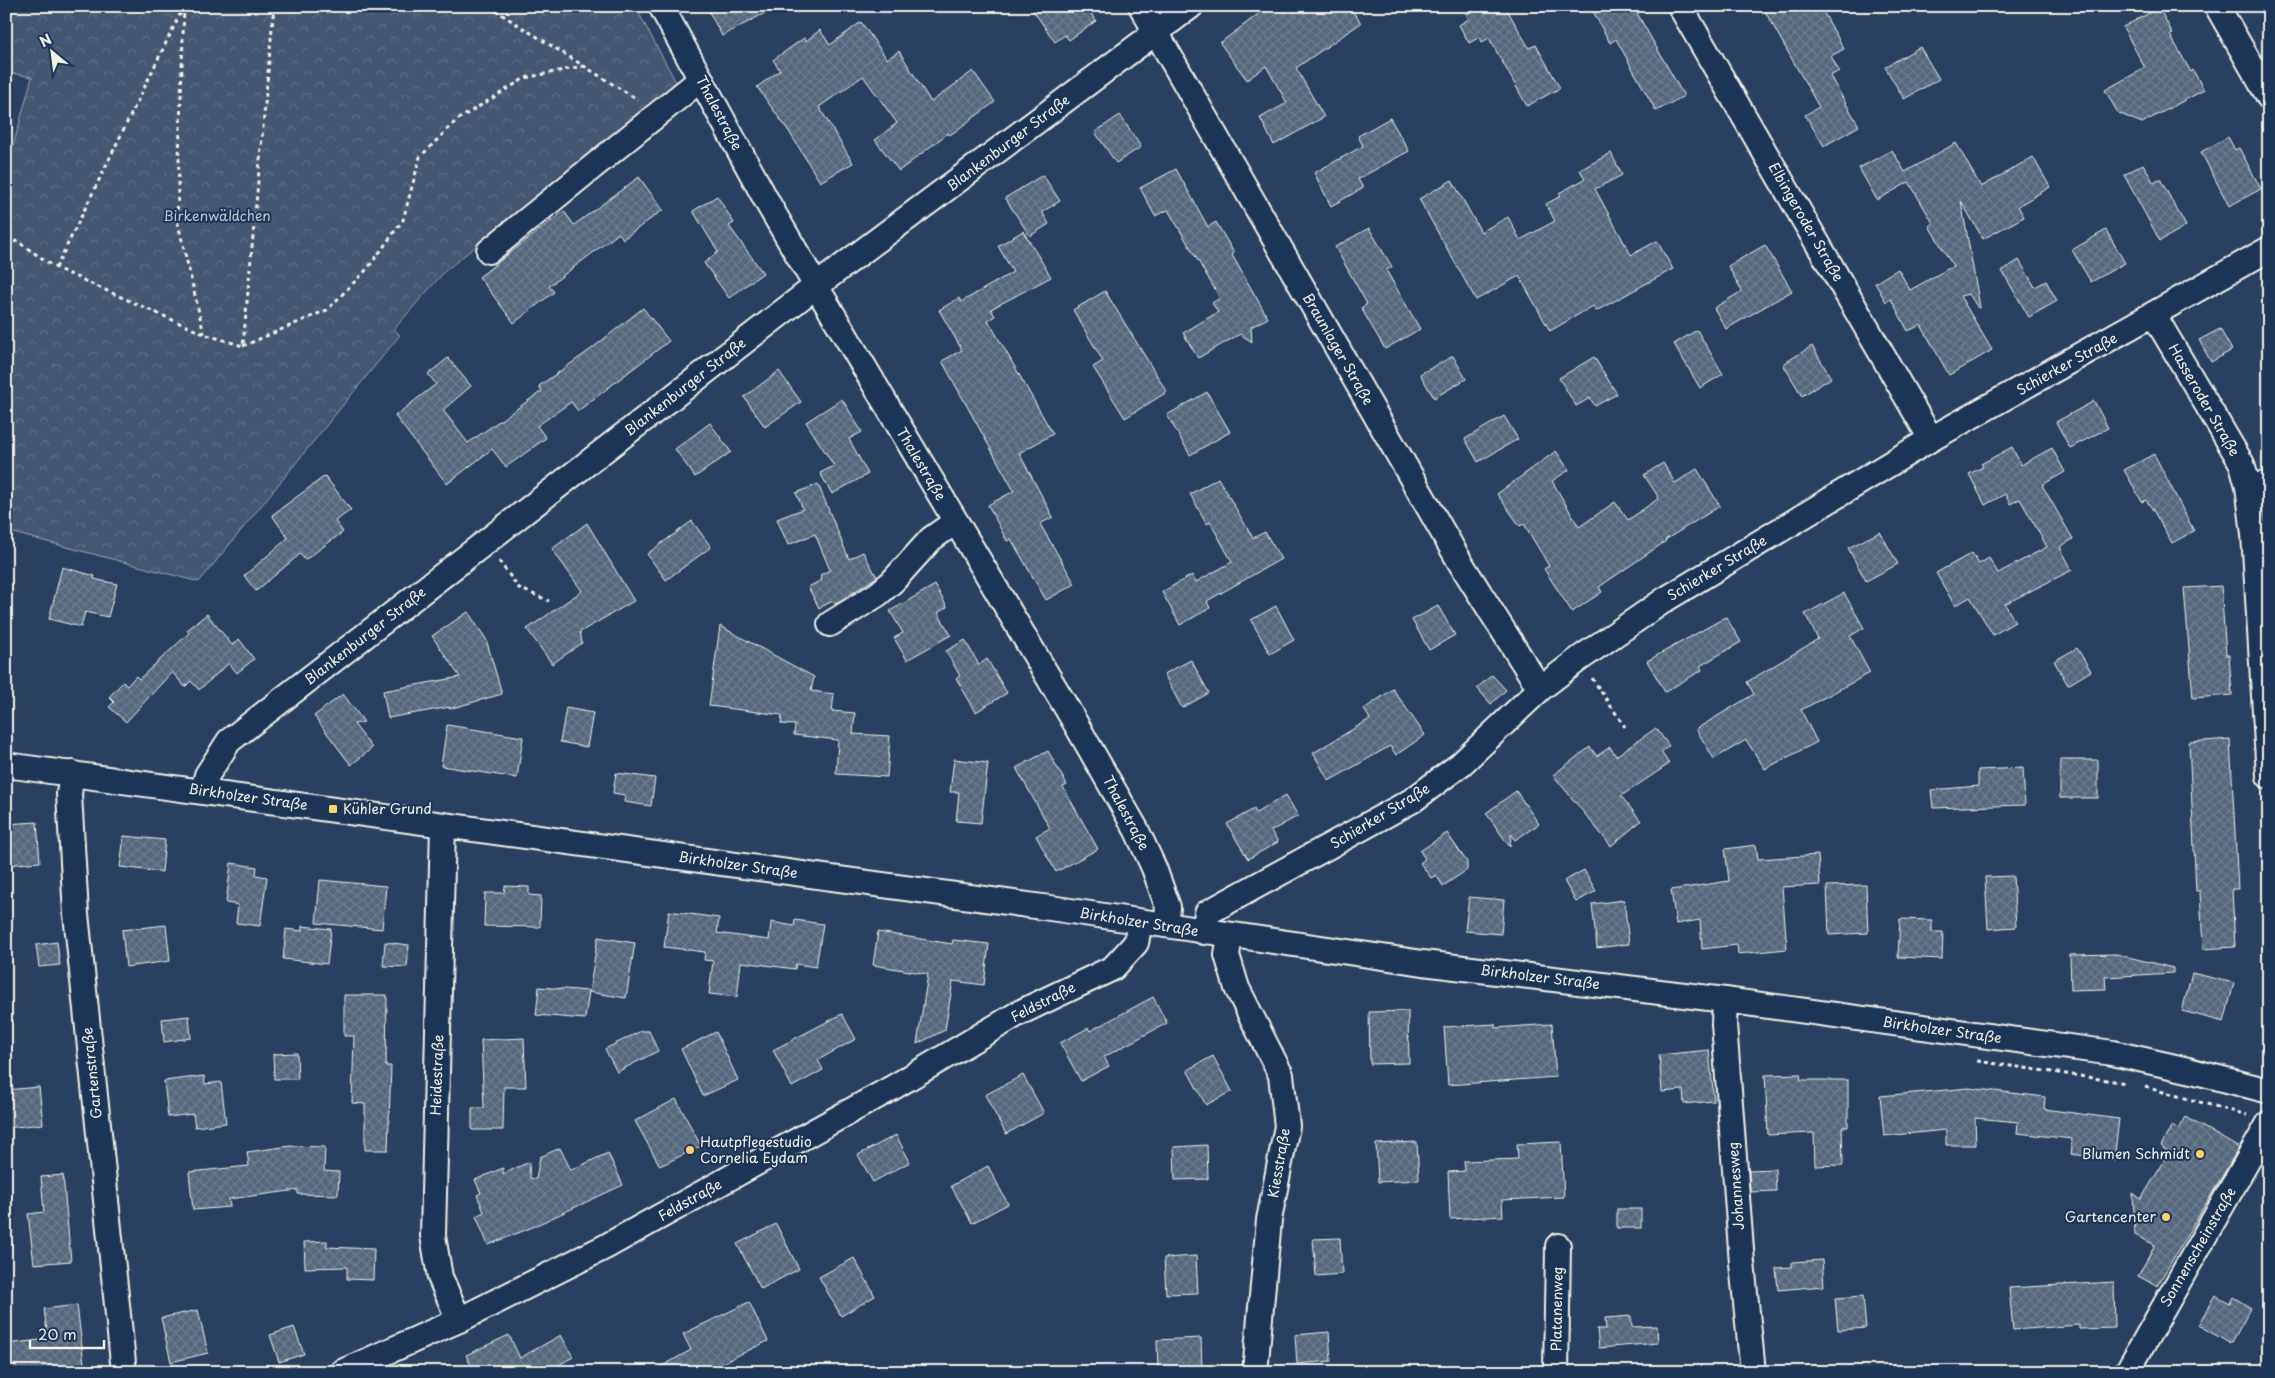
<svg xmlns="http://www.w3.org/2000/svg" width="2275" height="1378" viewBox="0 0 2275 1378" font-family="'Playpen Sans',sans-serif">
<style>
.forest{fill:url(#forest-crowns);stroke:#9ca4ac}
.building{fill:url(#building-cross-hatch);stroke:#f4f1e8}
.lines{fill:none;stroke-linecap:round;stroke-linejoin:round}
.minor-casing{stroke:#f4f1e8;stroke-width:28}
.path{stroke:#f4f1e8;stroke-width:3;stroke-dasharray:4 4;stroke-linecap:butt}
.minor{stroke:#1d3557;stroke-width:24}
.poi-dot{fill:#ffd166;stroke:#1d3557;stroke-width:2}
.labels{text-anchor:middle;stroke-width:4;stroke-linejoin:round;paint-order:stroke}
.street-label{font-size:14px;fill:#f4f1e8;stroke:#1d3557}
.park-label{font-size:14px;fill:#bfc3c4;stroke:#1d3557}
.poi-label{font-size:14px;fill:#f4f1e8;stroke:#1d3557;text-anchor:start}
</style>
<defs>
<pattern id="forest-crowns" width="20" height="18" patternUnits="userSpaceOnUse" patternTransform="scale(1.25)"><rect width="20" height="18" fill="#445771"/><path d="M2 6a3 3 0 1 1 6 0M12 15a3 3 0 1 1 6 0" fill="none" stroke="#607085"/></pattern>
<pattern id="building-cross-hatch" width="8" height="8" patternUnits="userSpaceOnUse" patternTransform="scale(1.25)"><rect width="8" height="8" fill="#56677d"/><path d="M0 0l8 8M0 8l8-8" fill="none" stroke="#6f7d8f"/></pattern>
</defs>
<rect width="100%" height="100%" fill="#2a4060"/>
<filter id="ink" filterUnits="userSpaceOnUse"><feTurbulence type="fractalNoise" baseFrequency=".02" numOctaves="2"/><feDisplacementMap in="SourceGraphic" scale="10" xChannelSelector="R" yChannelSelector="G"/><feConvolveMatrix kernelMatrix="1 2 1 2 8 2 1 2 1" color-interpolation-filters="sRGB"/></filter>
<g filter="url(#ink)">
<polygon class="forest" points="6,6 635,6 677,84 445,271 394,329 400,335 199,582 6,531 6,172 32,77 6,72"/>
<g class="building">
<polygon points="706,6 778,6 722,36"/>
<polygon points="1030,6 1086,6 1096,21 1069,40 1065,35 1055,42"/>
<polygon points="1269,6 1349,6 1361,23 1296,68 1324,117 1274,145 1260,118 1287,103 1266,66 1247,80 1220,43"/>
<polygon points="1480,6 1505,6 1529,48 1536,45 1560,88 1527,106 1489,38 1482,42 1480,37 1469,43 1459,25 1469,19 1466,14"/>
<polygon points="1590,6 1633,6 1684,96 1656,111 1616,39 1610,43"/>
<polygon points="1762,6 1820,6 1844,49 1831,56 1839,71 1830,76 1859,126 1824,146 1805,115 1819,107"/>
<polygon points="2159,8 2173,34 2170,35 2191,72 2193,70 2204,90 2142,123 2118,113 2105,90 2145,68 2123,27"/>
<polygon points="861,22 887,59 899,51 931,102 973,71 995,102 950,135 948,133 899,171 875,140 897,123 863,76 819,107 853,163 820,182 790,133 757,87 780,70 773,60 804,38 806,41 820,30 830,45"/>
<polygon points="1920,47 1939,79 1904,99 1885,67"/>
<polygon points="1120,115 1141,147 1116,163 1095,132"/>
<polygon points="1390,118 1409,151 1358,179 1363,188 1331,206 1314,173 1363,146 1358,136"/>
<polygon points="2228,137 2235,150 2239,148 2261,189 2229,206 2201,152"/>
<polygon points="1956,143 1981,187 2033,157 2050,187 2018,206 2024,217 1983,239 1961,201 1980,307 1978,308 1969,294 1960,296 1992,350 1949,375 1921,325 1908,331 1891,299 1886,302 1875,283 1898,269 1910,290 1953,266 1929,226 1933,223 1909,182 1877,200 1859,168 1892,150 1905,172"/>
<polygon points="1611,153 1622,175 1595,189 1631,255 1657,241 1673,269 1596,311 1593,306 1550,331 1519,276 1476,300 1419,199 1452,180 1481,232 1508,217 1520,240 1555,221 1546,204 1561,196 1559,193 1585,179 1580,170"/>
<polygon points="2143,164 2154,183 2160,179 2186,226 2160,241 2124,175"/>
<polygon points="1176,169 1208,227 1216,222 1234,253 1232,255 1268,318 1251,327 1252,342 1240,334 1198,358 1183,333 1218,312 1212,303 1220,298 1168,210 1155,216 1140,188"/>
<polygon points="1043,175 1060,201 1042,212 1049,224 1030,236 1005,198"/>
<polygon points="639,177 663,210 623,239 619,233 549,286 554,292 514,323 479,277 564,211 574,225"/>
<polygon points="717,196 734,223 729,226 763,273 729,298 704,263 718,252 693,211"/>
<polygon points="1369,228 1392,267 1386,270 1420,329 1385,349 1361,308 1367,304 1335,247"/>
<polygon points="2106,230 2125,263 2091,282 2072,250"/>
<polygon points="1023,231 1051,277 991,309 995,316 988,320 1053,434 1019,453 1053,517 1040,524 1075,584 1046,600 1011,539 1007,541 988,505 1014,491 942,361 962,350 939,310 959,298 961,302 1013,272 998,246"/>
<polygon points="1765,245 1792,291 1726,329 1714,308 1742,291 1728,266"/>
<polygon points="2019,260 2035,287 2046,281 2057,301 2029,317 2002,271"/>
<polygon points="1105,291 1167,392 1125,418 1093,367 1103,361 1073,310"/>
<polygon points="643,308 669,341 578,411 571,402 537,426 546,438 506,467 492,449 447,484 395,416 436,384 428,374 448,358 471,386 443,410 468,443 542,391 539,386 590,350"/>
<polygon points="2220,329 2232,350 2211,362 2199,340"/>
<polygon points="1697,330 1723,374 1700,388 1674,344"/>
<polygon points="1812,346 1831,378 1802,396 1783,364"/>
<polygon points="1453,356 1466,379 1434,398 1420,374"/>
<polygon points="1594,357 1617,394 1595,406 1590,398 1576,406 1559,378"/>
<polygon points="779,371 801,402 765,427 744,397"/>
<polygon points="1207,392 1230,432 1190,455 1167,415"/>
<polygon points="842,399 862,432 849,439 868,474 832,494 820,473 834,466 806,422"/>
<polygon points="2094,401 2108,428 2070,448 2056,422"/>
<polygon points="1504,416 1518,439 1478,462 1465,439"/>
<polygon points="710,423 731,452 695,477 675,449"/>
<polygon points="2012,447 2021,465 2052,448 2065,472 2042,485 2073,539 2060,547 2072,570 2005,604 2015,622 1993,635 1970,597 1955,606 1936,573 1972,553 1979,564 1989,558 1998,573 2047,547 2020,499 2010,504 2005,494 1985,505 1969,474 1983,467 1981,464"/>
<polygon points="1556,451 1569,470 1552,481 1579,527 1615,502 1628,520 1659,498 1644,475 1663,463 1675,483 1697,469 1720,506 1665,540 1666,541 1599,587 1602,592 1572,612 1544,569 1549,566 1524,524 1520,526 1497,494"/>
<polygon points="2154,454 2194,531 2172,543 2153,510 2146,500 2142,502 2124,470"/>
<polygon points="325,476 351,510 335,521 343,532 305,560 300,554 256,591 244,576 288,538 272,515"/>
<polygon points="1218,478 1253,538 1265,532 1281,559 1207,601 1210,608 1180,625 1162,592 1192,575 1196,582 1232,562 1210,522 1207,524 1190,494"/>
<polygon points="818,484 849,559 863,552 877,577 835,604 833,601 819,608 808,587 822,580 820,575 830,570 815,534 788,545 777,519 803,509 796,493"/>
<polygon points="692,521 711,547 666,580 647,554"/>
<polygon points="587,523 634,601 580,632 582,643 552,664 527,629 582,591 552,549"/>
<polygon points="1880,532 1898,564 1866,581 1848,548"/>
<polygon points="62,567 95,576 94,579 117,584 108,617 85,612 81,627 49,619"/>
<polygon points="935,585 947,607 938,613 951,635 907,660 894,638 903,633 890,611"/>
<polygon points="2221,586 2226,655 2229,655 2232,695 2193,698 2184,588"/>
<polygon points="1844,593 1864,628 1850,636 1870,673 1801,710 1817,742 1765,769 1746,740 1714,759 1696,729 1754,694 1747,682 1818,639 1805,614"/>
<polygon points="1276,606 1294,640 1270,654 1251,620"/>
<polygon points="1438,606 1455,635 1429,650 1412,620"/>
<polygon points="468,612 486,639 502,694 449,709 450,707 388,718 383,691 460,677 432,636"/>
<polygon points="207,614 232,645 239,639 254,659 237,673 229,663 199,690 191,681 185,687 172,672 126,722 109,707 114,702 109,697 123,682 127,686 136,676 139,679 189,633 187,630"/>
<polygon points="1726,617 1741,642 1700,666 1702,670 1665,692 1647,661"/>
<polygon points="720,626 814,677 811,691 834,694 832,711 855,713 853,734 890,736 887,777 836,774 838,740 794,735 795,725 781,724 782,715 709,706"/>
<polygon points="965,640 979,665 987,659 1007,693 976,712 956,678 960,676 946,651"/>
<polygon points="2077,648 2091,671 2068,685 2054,661"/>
<polygon points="1191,660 1209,693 1182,708 1164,674"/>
<polygon points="1492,675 1506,690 1491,704 1477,688"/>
<polygon points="1393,689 1425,735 1396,755 1390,746 1329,781 1313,753 1370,719 1364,709"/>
<polygon points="343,694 364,722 354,724 372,748 351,765 314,716"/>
<polygon points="566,708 593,713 587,747 560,742"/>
<polygon points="447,725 523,737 517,778 441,766"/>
<polygon points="1656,728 1669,746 1661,752 1669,764 1621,796 1641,821 1611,846 1553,775 1590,747 1597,756 1610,747 1616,756"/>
<polygon points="2230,739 2238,889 2232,889 2235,947 2203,949 2200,891 2196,891 2189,742"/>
<polygon points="1048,751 1067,785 1063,787 1098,849 1056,872 1036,836 1050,828 1016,768"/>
<polygon points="954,759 988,763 981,823 956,821 959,792 950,792"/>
<rect x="2060" y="760" width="38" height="38"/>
<polygon points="2023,768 2025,805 1933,808 1931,790 1978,786 1978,770"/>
<polygon points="616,773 655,778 651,806 624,802 625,795 613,793"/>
<polygon points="1516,791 1539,824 1515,840 1511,834 1510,847 1486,813"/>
<polygon points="1286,795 1298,816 1271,831 1278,842 1248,859 1227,824 1254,809 1256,813"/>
<polygon points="37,822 40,862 6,865 6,824"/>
<polygon points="1447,833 1467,862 1467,870 1443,886 1436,875 1431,878 1420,863 1425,859 1420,851"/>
<polygon points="124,836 165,840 162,872 120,867"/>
<polygon points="1756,845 1758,859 1818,855 1820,885 1782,887 1787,949 1738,954 1737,945 1702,949 1700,920 1676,924 1671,890 1729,881 1725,849"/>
<polygon points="231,863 257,867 256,875 267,877 260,926 236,923 238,905 226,903"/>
<polygon points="1584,870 1596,891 1576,902 1564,881"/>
<polygon points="2013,876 2016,927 1988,929 1985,877"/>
<polygon points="320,880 386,886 382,929 316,923"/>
<polygon points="1866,885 1868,933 1829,935 1827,886"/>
<polygon points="505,886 529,887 529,895 541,896 540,927 484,926 485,893 504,893"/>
<polygon points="1469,897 1504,900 1501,934 1465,931"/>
<polygon points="1624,900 1629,944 1597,948 1592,904"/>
<polygon points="669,911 719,918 717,933 769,940 771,922 794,926 795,920 823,924 816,967 796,964 795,969 741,962 737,997 709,994 713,961 704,960 705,952 664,947"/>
<polygon points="1900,919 1932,920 1932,932 1943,932 1942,959 1898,957"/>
<polygon points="166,925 170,961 126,967 122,930"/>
<polygon points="302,926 331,929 327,964 283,959 286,929 302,931"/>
<polygon points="878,932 952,944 953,940 989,944 984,985 953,981 945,1030 917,1044 928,974 873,965"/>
<polygon points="598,937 635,943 626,998 589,992"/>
<polygon points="57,942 60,965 39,967 36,945"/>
<polygon points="385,942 409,945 407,967 383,966"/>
<polygon points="2116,954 2173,968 2173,973 2105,977 2106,989 2071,990 2070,955"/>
<polygon points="2192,973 2234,983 2224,1022 2182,1011"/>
<polygon points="539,987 589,991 585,1019 536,1015"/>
<polygon points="344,995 387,995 386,1066 391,1066 388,1150 365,1150 365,1104 352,1103 354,1036 344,1036"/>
<polygon points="1153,997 1167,1023 1104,1057 1109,1066 1081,1081 1060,1043 1088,1028 1090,1031"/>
<polygon points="1408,1011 1409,1063 1370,1064 1369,1012"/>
<polygon points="842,1014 856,1039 818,1060 823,1070 792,1087 773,1050"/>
<polygon points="189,1016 191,1038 164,1042 162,1019"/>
<polygon points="1495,1024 1495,1028 1552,1024 1556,1077 1448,1085 1444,1027"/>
<polygon points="641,1031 649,1031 658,1051 617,1072 605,1049"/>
<polygon points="716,1032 738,1080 703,1096 681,1049"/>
<polygon points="524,1038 526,1087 504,1087 503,1130 472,1130 472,1108 484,1108 481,1040"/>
<polygon points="1709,1050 1714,1101 1684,1104 1683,1090 1662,1092 1659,1055"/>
<polygon points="297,1053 298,1079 274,1079 273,1054"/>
<polygon points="1213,1056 1232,1091 1206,1105 1187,1070"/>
<polygon points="1800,1074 1801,1080 1848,1080 1848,1127 1842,1127 1843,1165 1815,1166 1814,1133 1768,1135 1765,1075"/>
<polygon points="1023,1075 1044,1113 1006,1134 985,1095"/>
<polygon points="204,1076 205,1084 221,1082 226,1123 195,1127 193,1114 168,1117 164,1081"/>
<polygon points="39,1087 43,1124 6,1128 6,1090"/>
<polygon points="1969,1088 2045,1097 2044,1109 2119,1119 2114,1160 2070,1154 2072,1139 2017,1133 2018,1122 1975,1118 1976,1145 1946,1145 1946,1130 1884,1136 1880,1096"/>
<polygon points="676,1099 701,1146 660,1166 635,1121"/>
<polygon points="2186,1117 2239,1148 2157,1286 2138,1276 2155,1245 2135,1235 2133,1193 2141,1199 2165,1160 2162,1158 2167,1150 2161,1146 2172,1125 2179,1129"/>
<polygon points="896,1135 910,1162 873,1182 858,1155"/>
<polygon points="1417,1142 1419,1180 1378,1182 1376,1144"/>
<polygon points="1561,1142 1564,1197 1502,1200 1503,1216 1450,1219 1448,1172 1465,1171 1464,1161 1518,1159 1517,1144"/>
<polygon points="1207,1145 1208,1179 1175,1180 1174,1147"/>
<polygon points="290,1146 325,1147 324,1171 339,1172 338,1195 298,1194 298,1190 229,1199 230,1207 193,1210 189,1172 249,1166 247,1152"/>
<polygon points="560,1148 571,1170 608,1153 623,1185 528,1229 488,1245 476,1216 484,1212 477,1195 481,1193 475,1180 503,1168 503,1174 529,1162 530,1178 536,1179 540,1157"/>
<polygon points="988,1166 1008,1204 972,1223 951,1186"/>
<polygon points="1775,1169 1776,1191 1750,1192 1749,1170"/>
<polygon points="63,1175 71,1261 34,1264 28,1214 44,1212 41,1177"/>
<rect x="1617" y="1209" width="24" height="19"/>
<polygon points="776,1224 799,1269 761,1289 737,1244"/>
<polygon points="1340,1238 1342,1274 1316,1276 1313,1239"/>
<polygon points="327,1241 327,1247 374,1249 373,1280 347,1279 347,1267 305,1268 304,1242"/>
<polygon points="1196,1256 1198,1293 1166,1294 1164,1258"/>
<polygon points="854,1258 875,1296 841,1316 819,1277"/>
<polygon points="1822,1260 1824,1286 1778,1290 1776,1268 1792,1267 1792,1262"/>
<polygon points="2114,1282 2115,1328 2079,1329 2079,1325 2013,1330 2009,1288"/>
<polygon points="2215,1295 2230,1303 2233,1297 2251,1308 2231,1344 2198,1325"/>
<polygon points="1863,1296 1866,1328 1838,1330 1835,1298"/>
<polygon points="749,1302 768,1341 704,1372 651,1372 691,1350 683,1334"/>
<polygon points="77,1305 85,1372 9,1372 6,1344 48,1339 44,1309"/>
<polygon points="198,1310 208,1353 171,1362 161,1318"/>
<polygon points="1631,1316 1632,1327 1657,1326 1658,1343 1599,1348 1597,1329 1606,1329 1605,1318"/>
<polygon points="294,1327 304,1354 279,1362 270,1335"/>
<polygon points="1329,1332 1331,1361 1297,1364 1295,1335"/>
<polygon points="509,1335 520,1358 561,1335 573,1357 546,1372 474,1372 466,1355"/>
<polygon points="1201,1338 1202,1372 1158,1372 1157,1340"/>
</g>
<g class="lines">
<g class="minor-casing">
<g id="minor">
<polyline points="661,6 770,207 816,286 1069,712 1136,829 1154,868 1168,907 1166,925"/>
<polyline points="1141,6 1460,562 1540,689"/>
<polyline points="1680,6 1931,439"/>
<polyline points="2217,6 2269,97"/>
<polyline points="489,251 701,79"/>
<polyline points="2154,315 2242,464 2248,486 2254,534 2269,776"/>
<polyline points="2248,486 2269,484"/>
<polyline points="830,624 878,594 893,581 931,539 955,522"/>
<polyline points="6,765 1050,908 1423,963 1725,1000 2113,1053 2188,1070 2269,1091"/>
<polyline points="72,773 69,794 76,914 124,1372"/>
<polyline points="203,790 207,775 229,741 816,286 1191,6"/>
<polyline points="443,825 433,1236 440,1277 459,1320"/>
<polyline points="1204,932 1207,913 1413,800 1461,764 1540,689 1579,659 1666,599 1931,439 2269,249"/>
<polyline points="1230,935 1227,955 1237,988 1281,1075 1287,1126 1269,1220 1255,1372"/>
<polyline points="1725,1000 1724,1024 1742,1263 1753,1372"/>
<polyline points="342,1372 459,1320 605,1247 892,1088 1019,1013 1113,968 1136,943 1140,922"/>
<polyline points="1556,1372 1558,1246"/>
<polyline points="2127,1372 2269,1123"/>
</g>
</g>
<g class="path">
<polyline points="184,6 177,219 204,334"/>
<polyline points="488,6 638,100"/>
<polyline points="6,244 17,241 56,268 204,334 243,346 274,6"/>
<polyline points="56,268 182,10"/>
<polyline points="243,346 327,310 368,268 403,220 420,157 457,120 525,78 583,66"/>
<polyline points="499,561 519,588 549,601"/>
<polyline points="1592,678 1625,727"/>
<polyline points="1977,1061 2127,1083"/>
<polyline points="2145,1087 2247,1115"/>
</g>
<use href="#minor" class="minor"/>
</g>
</g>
<g class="poi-dot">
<rect x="328" y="804" width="10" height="10" rx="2.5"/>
<circle cx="690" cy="1150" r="5"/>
<circle cx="2200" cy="1154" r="5"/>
<circle cx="2166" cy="1217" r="5"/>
</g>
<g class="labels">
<g class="street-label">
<text transform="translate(719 113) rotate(62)" y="5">Thalestraße</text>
<text transform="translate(1008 143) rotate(-37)" y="5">Blankenburger Straße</text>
<text transform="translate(1806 222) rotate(60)" y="5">Elbingeroder Straße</text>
<text transform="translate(1338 349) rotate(60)" y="5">Braunlager Straße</text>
<text transform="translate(2067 364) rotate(-29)" y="5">Schierker Straße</text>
<text transform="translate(685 387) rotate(-38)" y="5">Blankenburger Straße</text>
<text transform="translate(2204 400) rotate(60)" y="5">Hasseroder Straße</text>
<text transform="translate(921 464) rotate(59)" y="5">Thalestraße</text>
<text transform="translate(1717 568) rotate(-31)" y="5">Schierker Straße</text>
<text transform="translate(365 636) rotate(-38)" y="5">Blankenburger Straße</text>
<text transform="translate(248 797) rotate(8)" y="5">Birkholzer Straße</text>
<text transform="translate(1126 813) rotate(62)" y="5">Thalestraße</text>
<text transform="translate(1380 816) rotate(-31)" y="5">Schierker Straße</text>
<text transform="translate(738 865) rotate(8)" y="5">Birkholzer Straße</text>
<text transform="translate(1139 922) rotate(9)" y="5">Birkholzer Straße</text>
<text transform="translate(1540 977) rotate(7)" y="5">Birkholzer Straße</text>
<text transform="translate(1043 1002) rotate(-27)" y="5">Feldstraße</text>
<text transform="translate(1942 1030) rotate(8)" y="5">Birkholzer Straße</text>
<text transform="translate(92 1073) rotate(-96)" y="5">Gartenstraße</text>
<text transform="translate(437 1075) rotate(-88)" y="5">Heidestraße</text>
<text transform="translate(1279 1163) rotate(-80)" y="5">Kiesstraße</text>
<text transform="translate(1736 1186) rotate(-94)" y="5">Johannesweg</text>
<text transform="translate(690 1200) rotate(-29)" y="5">Feldstraße</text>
<text transform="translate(2198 1247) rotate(-60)" y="5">Sonnenscheinstraße</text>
<text transform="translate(1557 1309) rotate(-89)" y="5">Platanenweg</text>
</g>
<g class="park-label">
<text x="217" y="221">Birkenwäldchen</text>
</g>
<g class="poi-label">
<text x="343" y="814">Kühler Grund</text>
<text x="700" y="1147">Hautpflegestudio<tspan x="700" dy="16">Cornelia Eydam</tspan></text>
<text x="2190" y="1159" text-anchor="end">Blumen Schmidt</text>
<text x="2156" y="1222" text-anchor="end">Gartencenter</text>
</g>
</g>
<rect width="2275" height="1378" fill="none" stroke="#1d3557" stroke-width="25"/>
<rect x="12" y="12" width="2250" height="1353" fill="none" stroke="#f4f1e8" stroke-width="2" filter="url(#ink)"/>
<g transform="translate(52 52) rotate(331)" stroke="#1d3557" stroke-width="4" paint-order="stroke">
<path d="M0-4L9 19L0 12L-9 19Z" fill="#f4f1e8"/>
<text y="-8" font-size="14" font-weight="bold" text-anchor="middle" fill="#f4f1e8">N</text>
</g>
<path d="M30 1340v8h74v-8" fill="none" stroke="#f4f1e8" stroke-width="2.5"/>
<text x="38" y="1340" font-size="15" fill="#f4f1e8" stroke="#1d3557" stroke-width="4" paint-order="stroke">20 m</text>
</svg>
